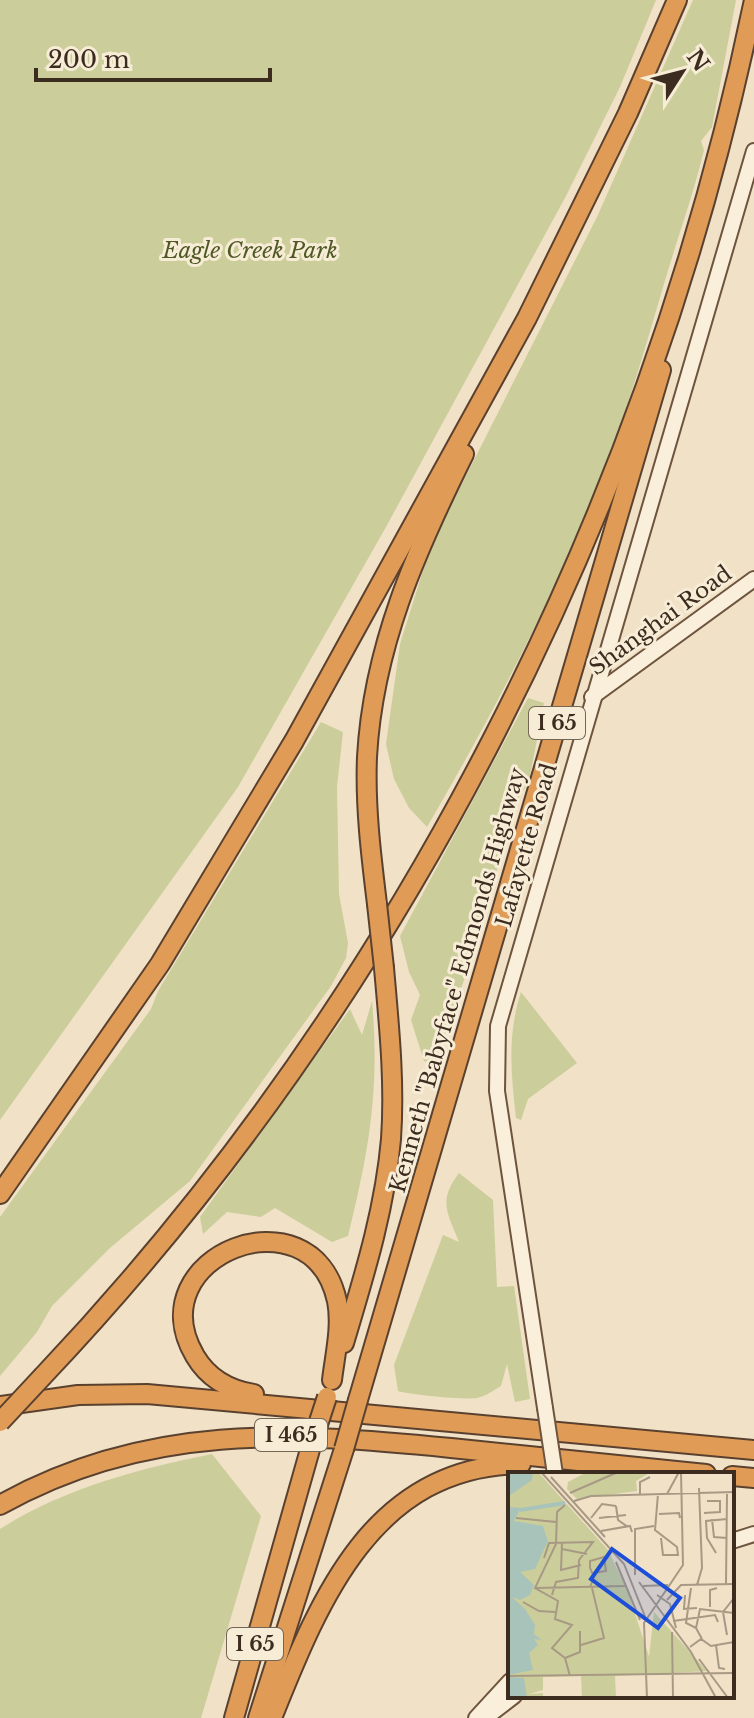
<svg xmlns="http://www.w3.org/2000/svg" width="754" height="1718" viewBox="0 0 754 1718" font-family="'Libre Baskerville',serif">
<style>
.green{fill:#cbce9a}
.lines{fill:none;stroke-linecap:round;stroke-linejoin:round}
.secondary-casing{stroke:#6e543e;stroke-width:18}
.highway-casing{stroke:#5a412f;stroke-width:22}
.secondary{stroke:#faefda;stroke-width:14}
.highway{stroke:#e09c56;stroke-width:18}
.secondary-bridge-casing{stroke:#6e543e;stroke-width:18;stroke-linecap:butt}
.highway-bridge-casing{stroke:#5a412f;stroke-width:22;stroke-linecap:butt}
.secondary-bridge{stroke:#faefda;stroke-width:14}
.highway-bridge{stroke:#e09c56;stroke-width:18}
.labels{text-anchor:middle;stroke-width:6;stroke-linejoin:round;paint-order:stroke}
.shield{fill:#f7ecd6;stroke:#746656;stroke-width:2}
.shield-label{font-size:20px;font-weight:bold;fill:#3c2c1f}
.park-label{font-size:22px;font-style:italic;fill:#4f5925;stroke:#f7ecd6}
.street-label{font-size:22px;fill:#3c2c1f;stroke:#f7ecd6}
.inset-river{fill:none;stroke:#a8c3ba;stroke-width:4}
.inset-road{fill:none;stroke:#a89984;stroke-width:2}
.view{fill:#1d4ed8;fill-opacity:0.15;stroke:#1d4ed8;stroke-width:4}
.inset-edge{fill:none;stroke:#3c2c1f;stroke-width:4}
</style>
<rect width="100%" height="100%" fill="#f0e1c7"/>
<g class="green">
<polygon points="0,0 656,0 620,87 566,196 386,527 238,787 0,1120"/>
<path d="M693,0H736L712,127L701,141L704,150C693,196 677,239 664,284C645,348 627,412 602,475C554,597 493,714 427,827L409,808L394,779L386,744L400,644L431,545L597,217Z"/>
<polygon points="528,698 544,703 529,781 516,802 474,951 435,1064 424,1061 411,1020 420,995 409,972 400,936"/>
<polygon points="321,722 343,732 337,787 339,894 348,943 346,958 331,986 190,1181 110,1248 52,1306 37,1332 0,1376 0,1217 151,1009 158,991"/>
<path d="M521,992L577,1063L528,1099L521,1120L516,1118C511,1074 507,1035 521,992Z"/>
<path d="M372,1001C380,1089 369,1151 348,1236L332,1242L275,1208L261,1217L227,1212L203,1234L200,1217L350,1009L362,1035Z"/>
<path d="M459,1173L493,1200L497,1287L514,1286L530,1399L515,1402L507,1364L501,1386C494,1390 486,1396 477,1398C466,1400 411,1395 398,1391L394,1365L443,1235L459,1242C447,1212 438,1201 459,1173Z"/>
<path d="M212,1454L261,1516L201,1718H0V1529C62,1489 141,1468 212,1454Z"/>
</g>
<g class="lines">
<g class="secondary-casing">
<g id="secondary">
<polyline points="592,697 754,579"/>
<polyline points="545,1408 497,1091 498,1026 754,151"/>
<polyline points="732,1541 754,1534"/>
<polyline points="488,1716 514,1696"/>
<polyline points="476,1718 510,1681"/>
</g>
</g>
<g class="highway-casing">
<g id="highway">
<path d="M377,904C371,855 365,806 367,757C373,647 416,551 464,454"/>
<polyline points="0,1194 160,964 294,741 527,318 628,113 677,0"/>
<path d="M344,1343C364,1276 385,1209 391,1139C395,1082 389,1025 384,968"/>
<path d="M43,1376C401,998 649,509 754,0"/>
<path d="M254,1394C229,1390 208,1378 195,1356C136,1256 312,1187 337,1301C342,1326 335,1355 332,1380"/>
<polyline points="358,1400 661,370"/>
<polyline points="0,1406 78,1395 147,1394 754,1450"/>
<polyline points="732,1476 754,1478"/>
<path d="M0,1505C146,1423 291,1432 451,1448C536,1456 621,1466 706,1474"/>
<polyline points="234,1718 311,1446"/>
<polyline points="258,1718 344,1449"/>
<path d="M272,1718C319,1601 372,1466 521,1464"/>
</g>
</g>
<use href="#secondary" class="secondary"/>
<use href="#highway" class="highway"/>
<g class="secondary-bridge-casing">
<polyline id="secondary-bridge" points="545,1408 555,1474"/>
</g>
<g class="highway-bridge-casing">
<g id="highway-bridge">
<polyline points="377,904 384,968"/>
<polyline points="0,1422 43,1376"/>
<polyline points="311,1446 327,1397"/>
<polyline points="344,1449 358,1400"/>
</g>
</g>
<use href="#secondary-bridge" class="secondary-bridge"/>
<use href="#highway-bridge" class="highway-bridge"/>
</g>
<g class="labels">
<g class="shield">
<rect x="529" y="707" width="56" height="32" rx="6"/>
<rect x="255" y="1419" width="72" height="32" rx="6"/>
<rect x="227" y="1628" width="56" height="32" rx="6"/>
</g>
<g class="shield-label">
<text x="557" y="730">I 65</text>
<text x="291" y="1442">I 465</text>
<text x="255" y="1651">I 65</text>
</g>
<g class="park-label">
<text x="250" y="258">Eagle Creek Park</text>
</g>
<g class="street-label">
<text transform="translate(660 620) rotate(-36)" y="8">Shanghai Road</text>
<text transform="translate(526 845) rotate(-74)" y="8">Lafayette Road</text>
<text transform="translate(457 980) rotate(-74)" y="8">Kenneth "Babyface" Edmonds Highway</text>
</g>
</g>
<g transform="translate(508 1472)">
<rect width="226" height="226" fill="#f0e1c7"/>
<path d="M0,0H30L100,78L120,120L141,185L146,140L199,199L107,204L108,226H74L73,204L35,205V218L21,222L35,221V226H0ZM79,0L82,1L143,0L128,9L129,19L69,27L59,17L60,10Z" fill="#cbce9a"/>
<path d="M25,0L24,8L1,24V35L13,36L6,49L35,54L40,69L27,97L12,100L26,113L22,123L12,128L4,125L17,137L27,153L26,162L34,168L26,167L30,173L21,181L25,198L0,203V61L4,56L0,60V8L2,0ZM0,205L16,206L19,226H0Z" fill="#a8c3ba"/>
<path class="inset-river" d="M12,38L57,31"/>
<path class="inset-road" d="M33,0L116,92L138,147M185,1H226M43,5L97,65M62,21L110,0M150,22L147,58L169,75L170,83H155L153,66M159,22L171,0M132,23V10L142,5M66,29L83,24L226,20M57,33L49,40L48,72L27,116L50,129L47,147L64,153L44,176L57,186L62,204M108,34L110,48L120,55M196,41L212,40V29H199M151,42L171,41L172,46M8,46L48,50M83,46L94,32L108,34M91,46L118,43M204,47L206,65L219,66M93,59L122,54L124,60M54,71L53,98L73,93M54,77L79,82M208,81L199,66L198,49L219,47M36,86L41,71L85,70L71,88L70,106L48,110L44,123M108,90L132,148M127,103V57L146,54M131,110L183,180L208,226M218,112L219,22M189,113L194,96L191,16M135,114L160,113M82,115L86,105L82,96V89L96,85L98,99L85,101M28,116L117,114M183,116L178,151L188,156M149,123L162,132L168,156M177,123L176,137L189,136M159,128L173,113L226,112M15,130L31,139L47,140M202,135V118L209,116M165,149L207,143L210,150M164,160L165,226M219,163L215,140L226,126M194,167L188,156L192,137L226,141M73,173L96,166L84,116M208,173L211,196L217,197M182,175L193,167L203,174L226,170M57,186L72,180V159M191,187L220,226M0,204L226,201M139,226L136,151L175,93L173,0"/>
<path class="view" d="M104,77L172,126L150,156L83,107Z"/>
<rect width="226" height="226" class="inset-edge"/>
</g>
<g transform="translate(682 72) rotate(54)" stroke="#f7ecd6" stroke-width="6" paint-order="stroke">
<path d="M0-6L14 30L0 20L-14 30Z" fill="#3c2c1f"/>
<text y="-12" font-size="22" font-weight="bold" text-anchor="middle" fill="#3c2c1f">N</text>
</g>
<path d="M36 68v12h234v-12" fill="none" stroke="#3c2c1f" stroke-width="4"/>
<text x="48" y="68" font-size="24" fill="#3c2c1f" stroke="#f7ecd6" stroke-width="6" paint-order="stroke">200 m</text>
</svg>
